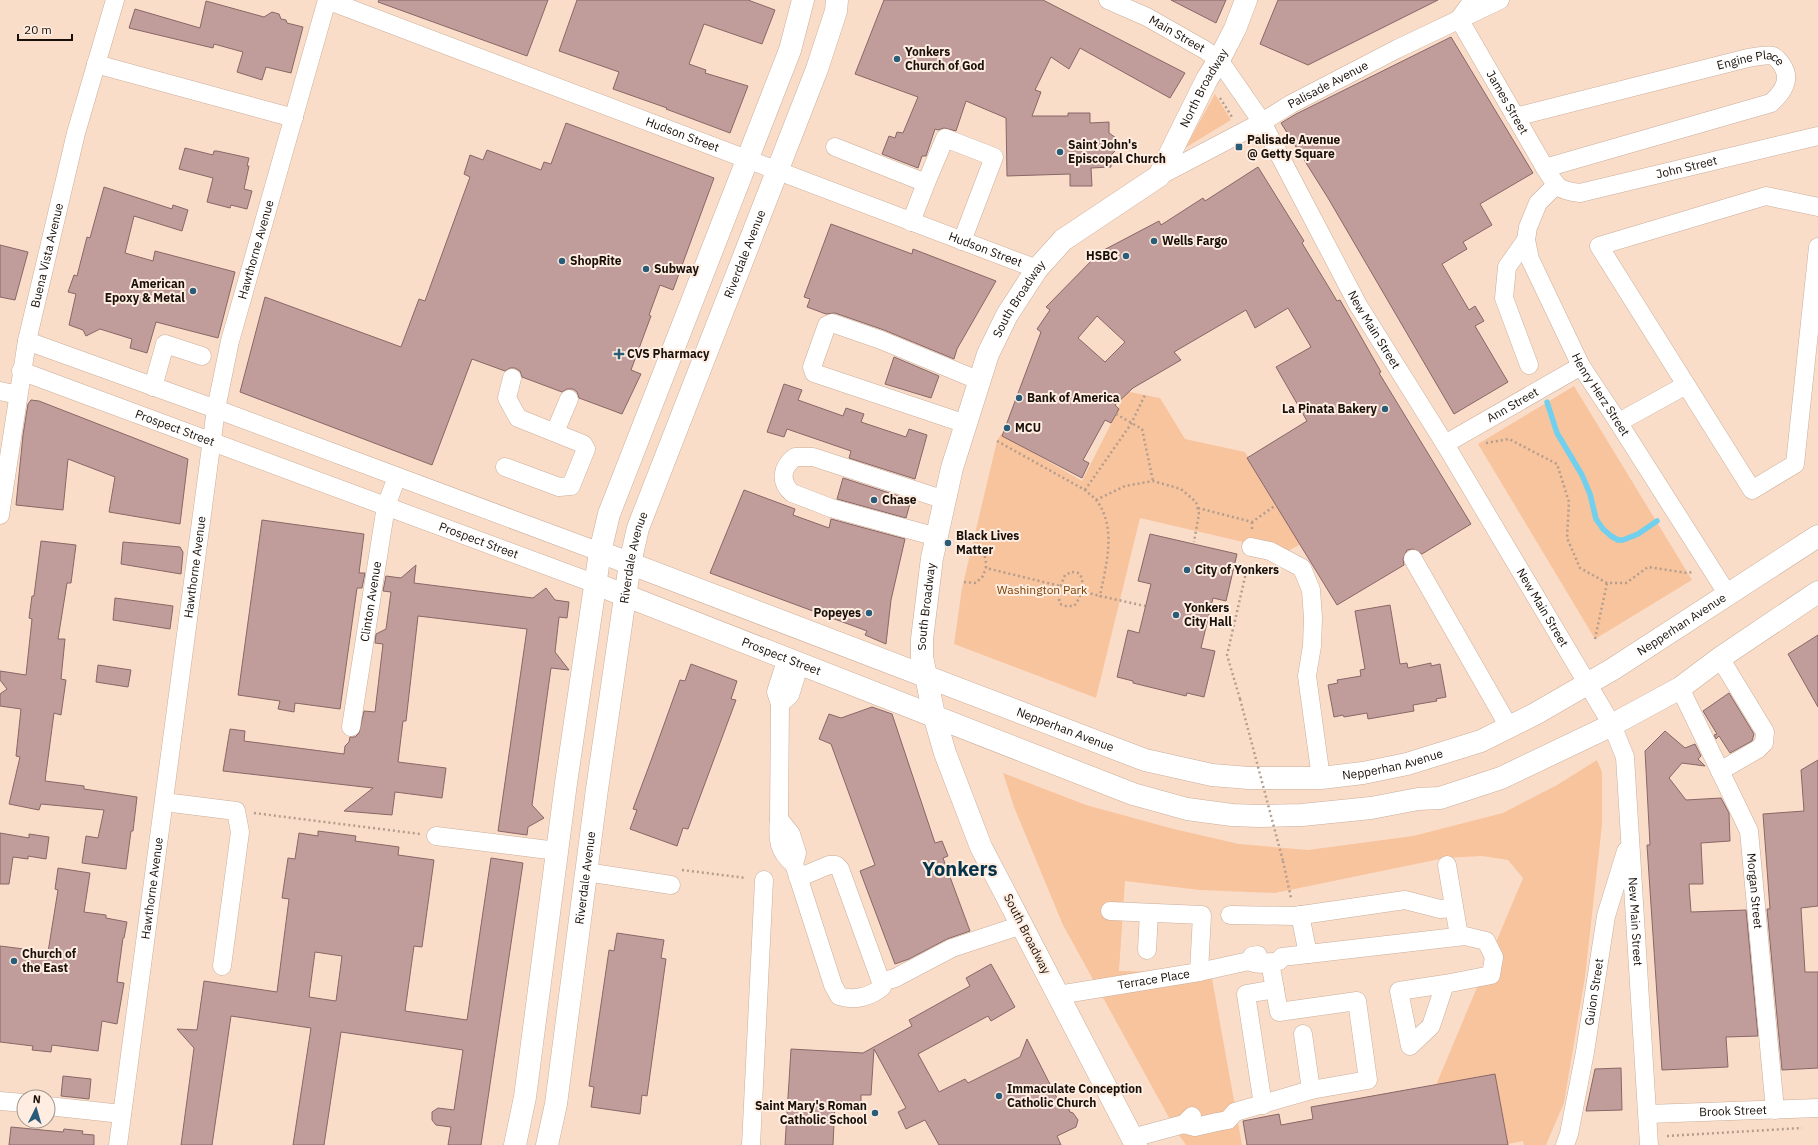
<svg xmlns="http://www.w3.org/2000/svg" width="1818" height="1145" viewBox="0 0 1818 1145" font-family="'IBM Plex Sans',sans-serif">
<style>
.green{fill:#f8c49e}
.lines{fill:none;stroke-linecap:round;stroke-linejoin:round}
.stream{stroke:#70d0ee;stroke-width:5.5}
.building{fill:#c09d9b;stroke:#886766;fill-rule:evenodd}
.minor-casing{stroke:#caae9a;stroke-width:19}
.major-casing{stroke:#caae9a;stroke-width:23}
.path{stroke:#b39d8d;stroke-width:2.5;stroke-dasharray:2 3;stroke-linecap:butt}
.minor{stroke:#fff;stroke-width:18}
.major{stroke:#fff;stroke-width:22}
.path-bridge{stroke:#b39d8d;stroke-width:2.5;stroke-dasharray:2 3;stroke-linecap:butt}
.poi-dot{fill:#295c79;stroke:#feede0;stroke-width:1.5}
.labels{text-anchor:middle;stroke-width:4;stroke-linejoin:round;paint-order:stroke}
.street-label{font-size:12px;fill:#191009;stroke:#feede0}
.poi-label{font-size:12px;font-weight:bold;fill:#191009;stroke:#feede0;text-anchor:start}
.park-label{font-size:12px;fill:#7c4103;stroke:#feede0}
.town-label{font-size:20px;font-weight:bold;fill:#073349;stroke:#feede0}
</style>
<rect width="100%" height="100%" fill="#faddc9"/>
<g class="green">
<polygon points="1215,94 1231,120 1185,148"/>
<polygon points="1574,386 1692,580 1595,639 1478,444"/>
<polygon points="1125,391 1160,398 1185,439 1245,452 1276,505 1303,543 1286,552 1140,518 1096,698 954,644 962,588 997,441 1001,434 1082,481 1116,414"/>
<polygon points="1597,760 1602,772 1602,825 1585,977 1564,1103 1546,1145 1524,1145 1523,1141 1508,1144 1495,1074 1436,1085 1523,878 1508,860 1482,856 1445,858 1275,893 1200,890 1125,881 1119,971 1211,973 1242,1145 1186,1145 1178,1134 1063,925 1014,807 1003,773 1086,805 1174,829 1239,844 1308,850 1413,836 1503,813 1557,785"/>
</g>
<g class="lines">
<polyline class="stream" points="1547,402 1557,433 1582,475 1590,494 1596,519 1603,529 1611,536 1618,540 1623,540 1638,534 1657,521"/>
</g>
<g class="building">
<polygon points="379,0 548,0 527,56 378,2"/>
<polygon points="577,0 748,0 775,10 762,44 704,24 689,64 706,70 705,73 748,86 730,133 666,109 667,108 613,89 619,72 559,51"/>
<polygon points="884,0 1043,0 1185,73 1170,98 1080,48 1069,69 1051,57 1035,90 1041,92 1032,116 1068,116 1068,113 1090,113 1090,123 1109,122 1109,133 1116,138 1117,149 1111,155 1111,167 1091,168 1092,186 1070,186 1070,174 1007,176 1006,118 966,101 956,131 944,128 938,130 935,129 926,156 922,156 918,168 882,154 889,136 895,138 897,132 903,133 918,97 855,74"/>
<polygon points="1171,0 1226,0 1216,23"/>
<polygon points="1278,0 1438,0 1308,65 1260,44"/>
<polygon points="206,1 264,17 272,12 279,14 281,19 286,20 287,23 303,27 291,73 266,67 262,80 237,72 243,52 214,44 213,48 129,28 135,9 200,28"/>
<polygon points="1451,37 1533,173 1480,204 1492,225 1463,242 1467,249 1442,264 1469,310 1475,306 1484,321 1475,326 1508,382 1454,414 1328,198 1281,123 1296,114"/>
<polygon points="566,123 714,178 673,290 660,285 649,315 651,316 631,370 641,374 622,414 579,398 577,392 573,389 567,389 562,392 522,377 520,371 515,368 510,368 505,371 472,359 432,465 240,392 265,297 401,347 419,299 425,301 470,177 464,174 470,155 483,160 487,150 541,170 544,162 551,164"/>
<polygon points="185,148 213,155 214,151 217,151 249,158 247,166 249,166 244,189 252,191 247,209 231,205 230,208 207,202 213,178 179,169"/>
<path d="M1258,167L1304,241L1302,243L1328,286L1337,301L1340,300L1381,372L1379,373L1471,524L1422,554L1413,549L1407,550L1403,559L1404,565L1337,605L1247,458L1307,421L1276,367L1311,347L1288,308L1255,328L1246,310L1174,352L1181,360L1133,388L1115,405L1119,409L1111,423L1105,420L1083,460L1089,463L1082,478L1002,436L1041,332L1037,329L1050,310L1046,307L1100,252L1159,221L1161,225L1203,198L1205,201ZM1097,316L1125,342L1105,362L1078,338Z"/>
<polygon points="104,187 172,209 173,205 188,210 182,231 134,216 125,253 153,261 155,251 235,272 218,338 156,322 147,353 130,348 132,339 100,329 86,336 83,330 69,325 76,294 68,292 74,275 77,276 87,237 90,238"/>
<polygon points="831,224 912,254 913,249 996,281 957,349 954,359 884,330 835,313 826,314 807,307 810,299 804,297"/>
<polygon points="0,245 28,252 15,300 0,297"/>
<polygon points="894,357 939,376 931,398 885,384"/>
<polygon points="784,384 802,390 798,400 843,416 846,408 864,414 861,422 906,437 909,429 927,435 915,479 849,458 851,451 787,429 784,437 767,432"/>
<polygon points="31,400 39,401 188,459 180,524 109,512 115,477 68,459 63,510 16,505 23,435 28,404"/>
<polygon points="843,478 911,500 906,518 837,499"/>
<polygon points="744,490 795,509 793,515 829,528 831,519 905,539 891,600 886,644 865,635 867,631 710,573"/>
<polygon points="262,520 364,534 359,573 365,573 362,588 357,588 340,709 295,703 294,712 278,709 280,701 238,695"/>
<polygon points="1150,534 1237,554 1226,601 1213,598 1201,648 1215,651 1204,697 1187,693 1186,696 1133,683 1133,681 1117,677 1128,630 1139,633 1151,584 1138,581"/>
<polygon points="41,541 76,545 71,583 67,583 58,639 65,639 61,679 66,680 61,715 54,713 45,781 84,786 84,789 137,797 133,831 131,831 126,869 82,863 86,836 98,838 104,810 41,804 39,810 9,804 20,757 16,756 21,709 0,706 0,694 7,689 0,680 0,671 26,675 32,619 29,618 32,596 34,596"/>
<polygon points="123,542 180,547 183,552 181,574 121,564"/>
<polygon points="416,565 414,583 533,598 546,588 555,600 569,602 567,618 559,617 555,652 569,670 551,668 532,805 544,818 528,827 527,835 498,831 527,629 418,616 406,721 403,721 398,762 446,768 442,798 395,792 392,815 344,811 373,788 223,771 230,729 245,731 244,741 344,754 345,746 349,742 350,737 355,737 359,733 364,711 375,712 383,644 375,643 376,634 386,629 391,592 383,591 386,576 401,578"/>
<polygon points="115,598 173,606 170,629 113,620"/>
<polygon points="1390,605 1400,664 1407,663 1408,668 1431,663 1431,666 1440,664 1446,697 1436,699 1437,701 1413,705 1414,711 1368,719 1367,713 1344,717 1343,715 1334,717 1328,685 1338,683 1337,680 1361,676 1360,670 1365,669 1355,611"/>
<polygon points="1818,635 1818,707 1788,654"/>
<polygon points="691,664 737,681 731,699 736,700 688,829 683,828 677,846 630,829 637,810 633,809 652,758 680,680 685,681"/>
<polygon points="98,665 131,670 128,687 96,682"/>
<polygon points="1729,693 1754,734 1752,741 1730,753 1719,736 1716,739 1714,735 1717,734 1703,711"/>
<polygon points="872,707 892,714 935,843 942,841 948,856 943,858 970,931 947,939 909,959 895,964 860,871 875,865 831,744 819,739 829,714 841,718"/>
<polygon points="1665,731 1685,748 1695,744 1701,756 1698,759 1705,766 1682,763 1669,778 1686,800 1721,798 1729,813 1730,841 1701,843 1703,884 1689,884 1691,912 1746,910 1758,1036 1726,1037 1728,1067 1662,1070 1647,845 1650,845 1645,751"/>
<polygon points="1818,760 1818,906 1801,908 1805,972 1818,972 1818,1068 1782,1070 1767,909 1770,909 1763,814 1804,811 1801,770"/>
<path d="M318,831L356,836L355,841L399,847L398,855L434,860L422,947L414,946L405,1011L467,1020L491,858L523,863L481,1145H448L451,1127L436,1125L432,1120V1112L438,1108L454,1110L463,1050L341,1032L324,1145H293L311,1028L231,1016L212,1145H181L194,1048L177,1029L197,1030L204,981L277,992L289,899L282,898L288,858L295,859L299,833L318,836ZM315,952L342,956L336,1001L309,997Z"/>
<polygon points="0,833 29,838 29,834 49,837 46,859 28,856 28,859 13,857 9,884 0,884"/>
<polygon points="58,868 90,873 84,912 106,915 106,918 127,922 124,938 123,938 117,982 124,983 117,1024 102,1021 98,1051 52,1045 51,1052 32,1050 33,1046 0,1042 0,946 48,952 58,890 55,889"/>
<polygon points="617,933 664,940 661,958 666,959 647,1096 642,1095 640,1114 591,1107 594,1087 589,1086 609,950 614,951"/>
<polygon points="991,964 1015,1007 991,1021 988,1016 918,1054 939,1092 965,1079 968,1083 1020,1057 1027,1039 1058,1100 1066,1103 1070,1112 1073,1113 1078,1120 1076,1127 1057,1136 1061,1145 939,1145 925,1120 906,1129 898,1112 906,1108 874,1049 871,1095 861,1095 861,1103 835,1101 833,1145 785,1145 791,1049 863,1053 912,1026 909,1020 970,986 966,978"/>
<polygon points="1621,1068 1622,1110 1586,1111 1595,1069"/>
<polygon points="1495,1074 1508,1145 1247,1145 1243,1121 1279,1114 1281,1125 1313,1119 1311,1107"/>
<polygon points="63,1076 91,1079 89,1099 61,1096"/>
<polygon points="11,1127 63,1132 64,1129 83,1131 82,1134 94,1135 94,1145 9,1145"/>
</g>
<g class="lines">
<g class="minor-casing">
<g id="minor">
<path id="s1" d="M327,0L1037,269"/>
<path id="s2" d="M1108,0L1147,17L1205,50L1219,60L1262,122L1358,305L1445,444L1612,725L1625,757L1649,1145"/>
<path id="s3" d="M1473,0L1459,19L1545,168C1557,187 1557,190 1580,193L1818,136"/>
<polyline points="96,64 294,118"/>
<path id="s4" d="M1515,117L1748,58C1755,57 1767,54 1773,56C1777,58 1780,62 1782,65C1792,80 1782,93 1771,103L1545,168"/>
<polyline points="835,147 926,183 911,222"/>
<path id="s5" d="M1159,176L1262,122L1291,104L1397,49L1500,0"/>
<polyline points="926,183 945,138 994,157 962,241"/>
<path id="s6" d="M1556,185L1538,203L1528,227L1526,240L1530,259L1581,366L1613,414L1728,595"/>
<polyline points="1818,207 1766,196 1599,246 1752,490 1795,464 1818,247"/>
<polyline points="1526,240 1507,267 1504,298 1529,365"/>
<polyline points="27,341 216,409 600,552"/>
<path id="s7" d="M21,371L596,584"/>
<polyline points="153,387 165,344 202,356"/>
<polyline points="0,391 18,395"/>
<polyline points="1619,422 1686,385"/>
<polyline points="966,424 814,373 812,367 827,325 832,323 881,340 980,381"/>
<polyline points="555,432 569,399"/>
<path id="s8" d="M1445,444L1581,366"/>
<polyline points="505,467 559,487 571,486 586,449 583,444 518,418 507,398 512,378"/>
<path id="s9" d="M0,515L27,341L76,133L115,0"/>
<path d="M937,537L831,508L792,493C779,481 782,467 795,457H813L945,500"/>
<polyline points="1251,547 1270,551 1302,568 1311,590 1313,618 1312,646 1307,676 1321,778"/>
<polyline points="1413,559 1509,727"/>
<polyline points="787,658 776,692 780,704 790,695 800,663"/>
<polyline points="1720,658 1765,732 1764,743 1758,749 1720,771"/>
<path id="s10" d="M1680,688L1749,831L1775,1110"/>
<path d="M780,704L779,819C777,838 778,852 794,864"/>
<path id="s11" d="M351,727L386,506L397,477"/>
<polyline points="164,802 236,811 240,832 222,966"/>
<path d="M779,819L791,834L797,853L794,864L833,985L839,996C854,1001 870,997 882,987L881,982L840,869L836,865H829L798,878"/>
<polyline points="436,836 557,851"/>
<polyline points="1447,865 1459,936"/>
<polyline points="586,872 671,885"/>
<polyline points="1110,911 1202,915 1199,972"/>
<polyline points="1230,915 1295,916 1405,900 1440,909 1454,908"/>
<polyline points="1300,915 1308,954"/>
<polyline points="1147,950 1149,913"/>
<path d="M1249,961C1258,966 1268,963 1279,961L1282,957L1465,936L1486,941L1494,957L1491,975L1445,984L1399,991L1410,1046L1431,1026L1445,984"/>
<polyline points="881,982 895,978 952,948 1022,925"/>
<path id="s12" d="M1058,995L1199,972L1249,961L1252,956L1258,955"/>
<polyline points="1303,1034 1311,1090"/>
<polyline points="0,1101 24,1103"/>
<polyline points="1263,1105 1246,994 1275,989"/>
<polyline points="48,1106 122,1114"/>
<path id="s13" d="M1648,1114L1818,1108"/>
<polyline points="1184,1124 1195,1127 1217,1122 1228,1120 1235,1112 1311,1090 1368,1080 1357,1001 1279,1012 1270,962"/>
<polyline points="1132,1138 1184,1124 1192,1116"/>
<path id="s14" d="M118,1145L216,409L230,341L327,0"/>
<polyline points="751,1145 764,880"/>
<path id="s15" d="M1565,1145L1569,1134L1585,1052L1606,916L1626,851"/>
</g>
</g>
<g class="major-casing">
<g id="major">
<path id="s16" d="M600,552L1145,760L1212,775L1249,778H1321L1363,773L1407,764L1481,741L1535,714L1613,669L1818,536"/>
<path id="s17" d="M596,584L1133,794L1187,809L1232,815L1258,816L1302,815L1371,808L1418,799L1440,798L1501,778L1612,725L1680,688L1720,658L1818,592"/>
<polyline points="515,1145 525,1097 566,783 600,552 609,514 790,50 803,0"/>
<path id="s18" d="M547,1145L556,1104L597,789L630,563L638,528L817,69L836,11L837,0"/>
<path id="s19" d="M1136,1145L981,847L945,753L934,715L922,657V639L932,558L952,468L988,354L1007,315L1037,269L1063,240L1159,176L1207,79L1219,60L1235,29L1246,0"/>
</g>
</g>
<g class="path">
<polyline points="1220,98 1232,117"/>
<polyline points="1116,414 1142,429 1153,481"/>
<path d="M997,441L1085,490C1089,494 1094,497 1097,501C1117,529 1106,565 1100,596L1145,606"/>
<polyline points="1486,443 1509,439 1557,464 1569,502 1567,538 1580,568 1607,583 1626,583 1648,567 1687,573 1693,572"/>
<polyline points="1085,490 1131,424 1145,395"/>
<polyline points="1096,500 1125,486 1153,481 1181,489 1196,502 1199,514 1194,542"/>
<polyline points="1198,508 1252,522 1276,505"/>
<polyline points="1252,529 1252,522"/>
<path d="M973,548C985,549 986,558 986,568L1060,586"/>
<path d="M1072,572L1079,573C1086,582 1081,598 1074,606H1066L1060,604C1057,593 1061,585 1065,575Z"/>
<polyline points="964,582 976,583 983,576 986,568"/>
<polyline points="1081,591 1100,596"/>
<polyline points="1595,639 1607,583"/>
<polyline points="1240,699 1227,655 1248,564"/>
<polyline points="254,813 420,834"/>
<polyline points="1283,861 1291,898"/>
<polyline points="682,870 746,878"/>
<polyline points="1667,1136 1802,1128"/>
</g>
<use href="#minor" class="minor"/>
<use href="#major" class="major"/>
<polyline class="path-bridge" points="1240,699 1283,861"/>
</g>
<g class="poi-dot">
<circle cx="897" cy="59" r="4"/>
<rect x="1235" y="143" width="8" height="8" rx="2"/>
<circle cx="1060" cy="152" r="4"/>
<circle cx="1154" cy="241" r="4"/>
<circle cx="1126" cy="256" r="4"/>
<circle cx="562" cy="261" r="4"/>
<circle cx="646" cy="269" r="4"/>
<circle cx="193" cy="291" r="4"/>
<path d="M617 348h4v4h4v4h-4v4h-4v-4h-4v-4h4z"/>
<circle cx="1019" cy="398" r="4"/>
<circle cx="1385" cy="409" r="4"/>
<circle cx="1007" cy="428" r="4"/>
<circle cx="874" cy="500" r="4"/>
<circle cx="948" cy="543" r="4"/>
<circle cx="1187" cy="570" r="4"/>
<circle cx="869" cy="613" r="4"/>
<circle cx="1176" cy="615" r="4"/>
<circle cx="14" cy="961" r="4"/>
<circle cx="999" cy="1096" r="4"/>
<circle cx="875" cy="1113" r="4"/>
</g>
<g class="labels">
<g class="street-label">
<text dy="4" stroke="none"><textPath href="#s2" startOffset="77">Main Street</textPath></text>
<text dy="4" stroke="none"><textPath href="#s4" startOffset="243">Engine Place</textPath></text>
<text dy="4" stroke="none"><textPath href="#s5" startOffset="192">Palisade Avenue</textPath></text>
<text dy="4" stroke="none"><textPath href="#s19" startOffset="1198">North Broadway</textPath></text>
<text dy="4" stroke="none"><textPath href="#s3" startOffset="120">James Street</textPath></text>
<text dy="4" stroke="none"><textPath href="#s1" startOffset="380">Hudson Street</textPath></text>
<text dy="4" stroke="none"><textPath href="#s3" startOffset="351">John Street</textPath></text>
<text dy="4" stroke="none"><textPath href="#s14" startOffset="907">Hawthorne Avenue</textPath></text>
<text dy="4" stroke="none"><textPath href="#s1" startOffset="704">Hudson Street</textPath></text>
<text dy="4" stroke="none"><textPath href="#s18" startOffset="918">Riverdale Avenue</textPath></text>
<text dy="4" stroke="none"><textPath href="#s9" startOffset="264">Buena Vista Avenue</textPath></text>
<text dy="4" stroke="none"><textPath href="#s19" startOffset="910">South Broadway</textPath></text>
<text dy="4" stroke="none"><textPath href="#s2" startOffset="438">New Main Street</textPath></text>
<text dy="4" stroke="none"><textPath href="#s6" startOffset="237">Henry Herz Street</textPath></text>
<text dy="4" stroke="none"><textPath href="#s8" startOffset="78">Ann Street</textPath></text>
<text dy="4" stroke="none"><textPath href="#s7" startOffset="164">Prospect Street</textPath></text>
<text dy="4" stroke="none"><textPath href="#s7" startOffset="488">Prospect Street</textPath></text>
<text dy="4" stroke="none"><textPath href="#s18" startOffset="594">Riverdale Avenue</textPath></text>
<text dy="4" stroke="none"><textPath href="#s14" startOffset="583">Hawthorne Avenue</textPath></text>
<text dy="4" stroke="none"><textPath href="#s11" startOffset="127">Clinton Avenue</textPath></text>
<text dy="4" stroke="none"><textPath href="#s19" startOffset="586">South Broadway</textPath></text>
<text dy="4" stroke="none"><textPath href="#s2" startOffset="763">New Main Street</textPath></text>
<text dy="4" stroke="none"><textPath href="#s16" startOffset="1158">Nepperhan Avenue</textPath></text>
<text dy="4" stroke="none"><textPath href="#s17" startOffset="199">Prospect Street</textPath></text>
<text dy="4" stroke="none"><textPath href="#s16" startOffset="498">Nepperhan Avenue</textPath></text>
<text dy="4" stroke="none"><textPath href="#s16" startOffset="834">Nepperhan Avenue</textPath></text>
<text dy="4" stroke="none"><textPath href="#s18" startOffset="270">Riverdale Avenue</textPath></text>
<text dy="4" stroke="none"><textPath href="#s14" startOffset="259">Hawthorne Avenue</textPath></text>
<text dy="4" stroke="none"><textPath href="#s10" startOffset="219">Morgan Street</textPath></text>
<text dy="4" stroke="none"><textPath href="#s2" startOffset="1099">New Main Street</textPath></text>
<text transform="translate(1027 934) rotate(63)" y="4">South Broadway</text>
<text dy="4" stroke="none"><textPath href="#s12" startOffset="97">Terrace Place</textPath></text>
<text dy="4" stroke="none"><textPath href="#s15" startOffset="156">Guion Street</textPath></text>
<text dy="4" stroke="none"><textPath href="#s13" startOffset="85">Brook Street</textPath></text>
</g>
<g class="poi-label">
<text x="905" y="56">Yonkers<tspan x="905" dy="14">Church of God</tspan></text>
<text x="1247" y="144">Palisade Avenue<tspan x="1247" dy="14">@ Getty Square</tspan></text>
<text x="1068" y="149">Saint John's<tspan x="1068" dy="14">Episcopal Church</tspan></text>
<text x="1162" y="245">Wells Fargo</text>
<text x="1118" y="260" text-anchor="end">HSBC</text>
<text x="570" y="265">ShopRite</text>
<text x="654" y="273">Subway</text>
<text x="185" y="288" text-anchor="end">American<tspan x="185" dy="14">Epoxy &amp; Metal</tspan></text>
<text x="627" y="358">CVS Pharmacy</text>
<text x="1027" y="402">Bank of America</text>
<text x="1377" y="413" text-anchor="end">La Pinata Bakery</text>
<text x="1015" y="432">MCU</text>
<text x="882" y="504">Chase</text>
<text x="956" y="540">Black Lives<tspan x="956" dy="14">Matter</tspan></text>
<text x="1195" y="574">City of Yonkers</text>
<text x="1184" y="612">Yonkers<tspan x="1184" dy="14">City Hall</tspan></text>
<text x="861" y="617" text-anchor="end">Popeyes</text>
<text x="22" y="958">Church of<tspan x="22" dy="14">the East</tspan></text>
<text x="1007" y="1093">Immaculate Conception<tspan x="1007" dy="14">Catholic Church</tspan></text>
<text x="867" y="1110" text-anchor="end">Saint Mary's Roman<tspan x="867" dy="14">Catholic School</tspan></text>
</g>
<g class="park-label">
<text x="1042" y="594">Washington Park</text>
</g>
<g class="town-label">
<text x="960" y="876">Yonkers</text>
</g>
</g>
<g transform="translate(36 1109) rotate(5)"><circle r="19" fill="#feede0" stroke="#a2958a"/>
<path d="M0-3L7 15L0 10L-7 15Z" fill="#295c79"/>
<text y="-6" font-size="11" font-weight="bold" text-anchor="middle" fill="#191009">N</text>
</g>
<path d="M18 34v6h54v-6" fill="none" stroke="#191009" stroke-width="2"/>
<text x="24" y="34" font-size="12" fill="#191009" stroke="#feede0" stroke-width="3" paint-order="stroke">20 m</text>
</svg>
